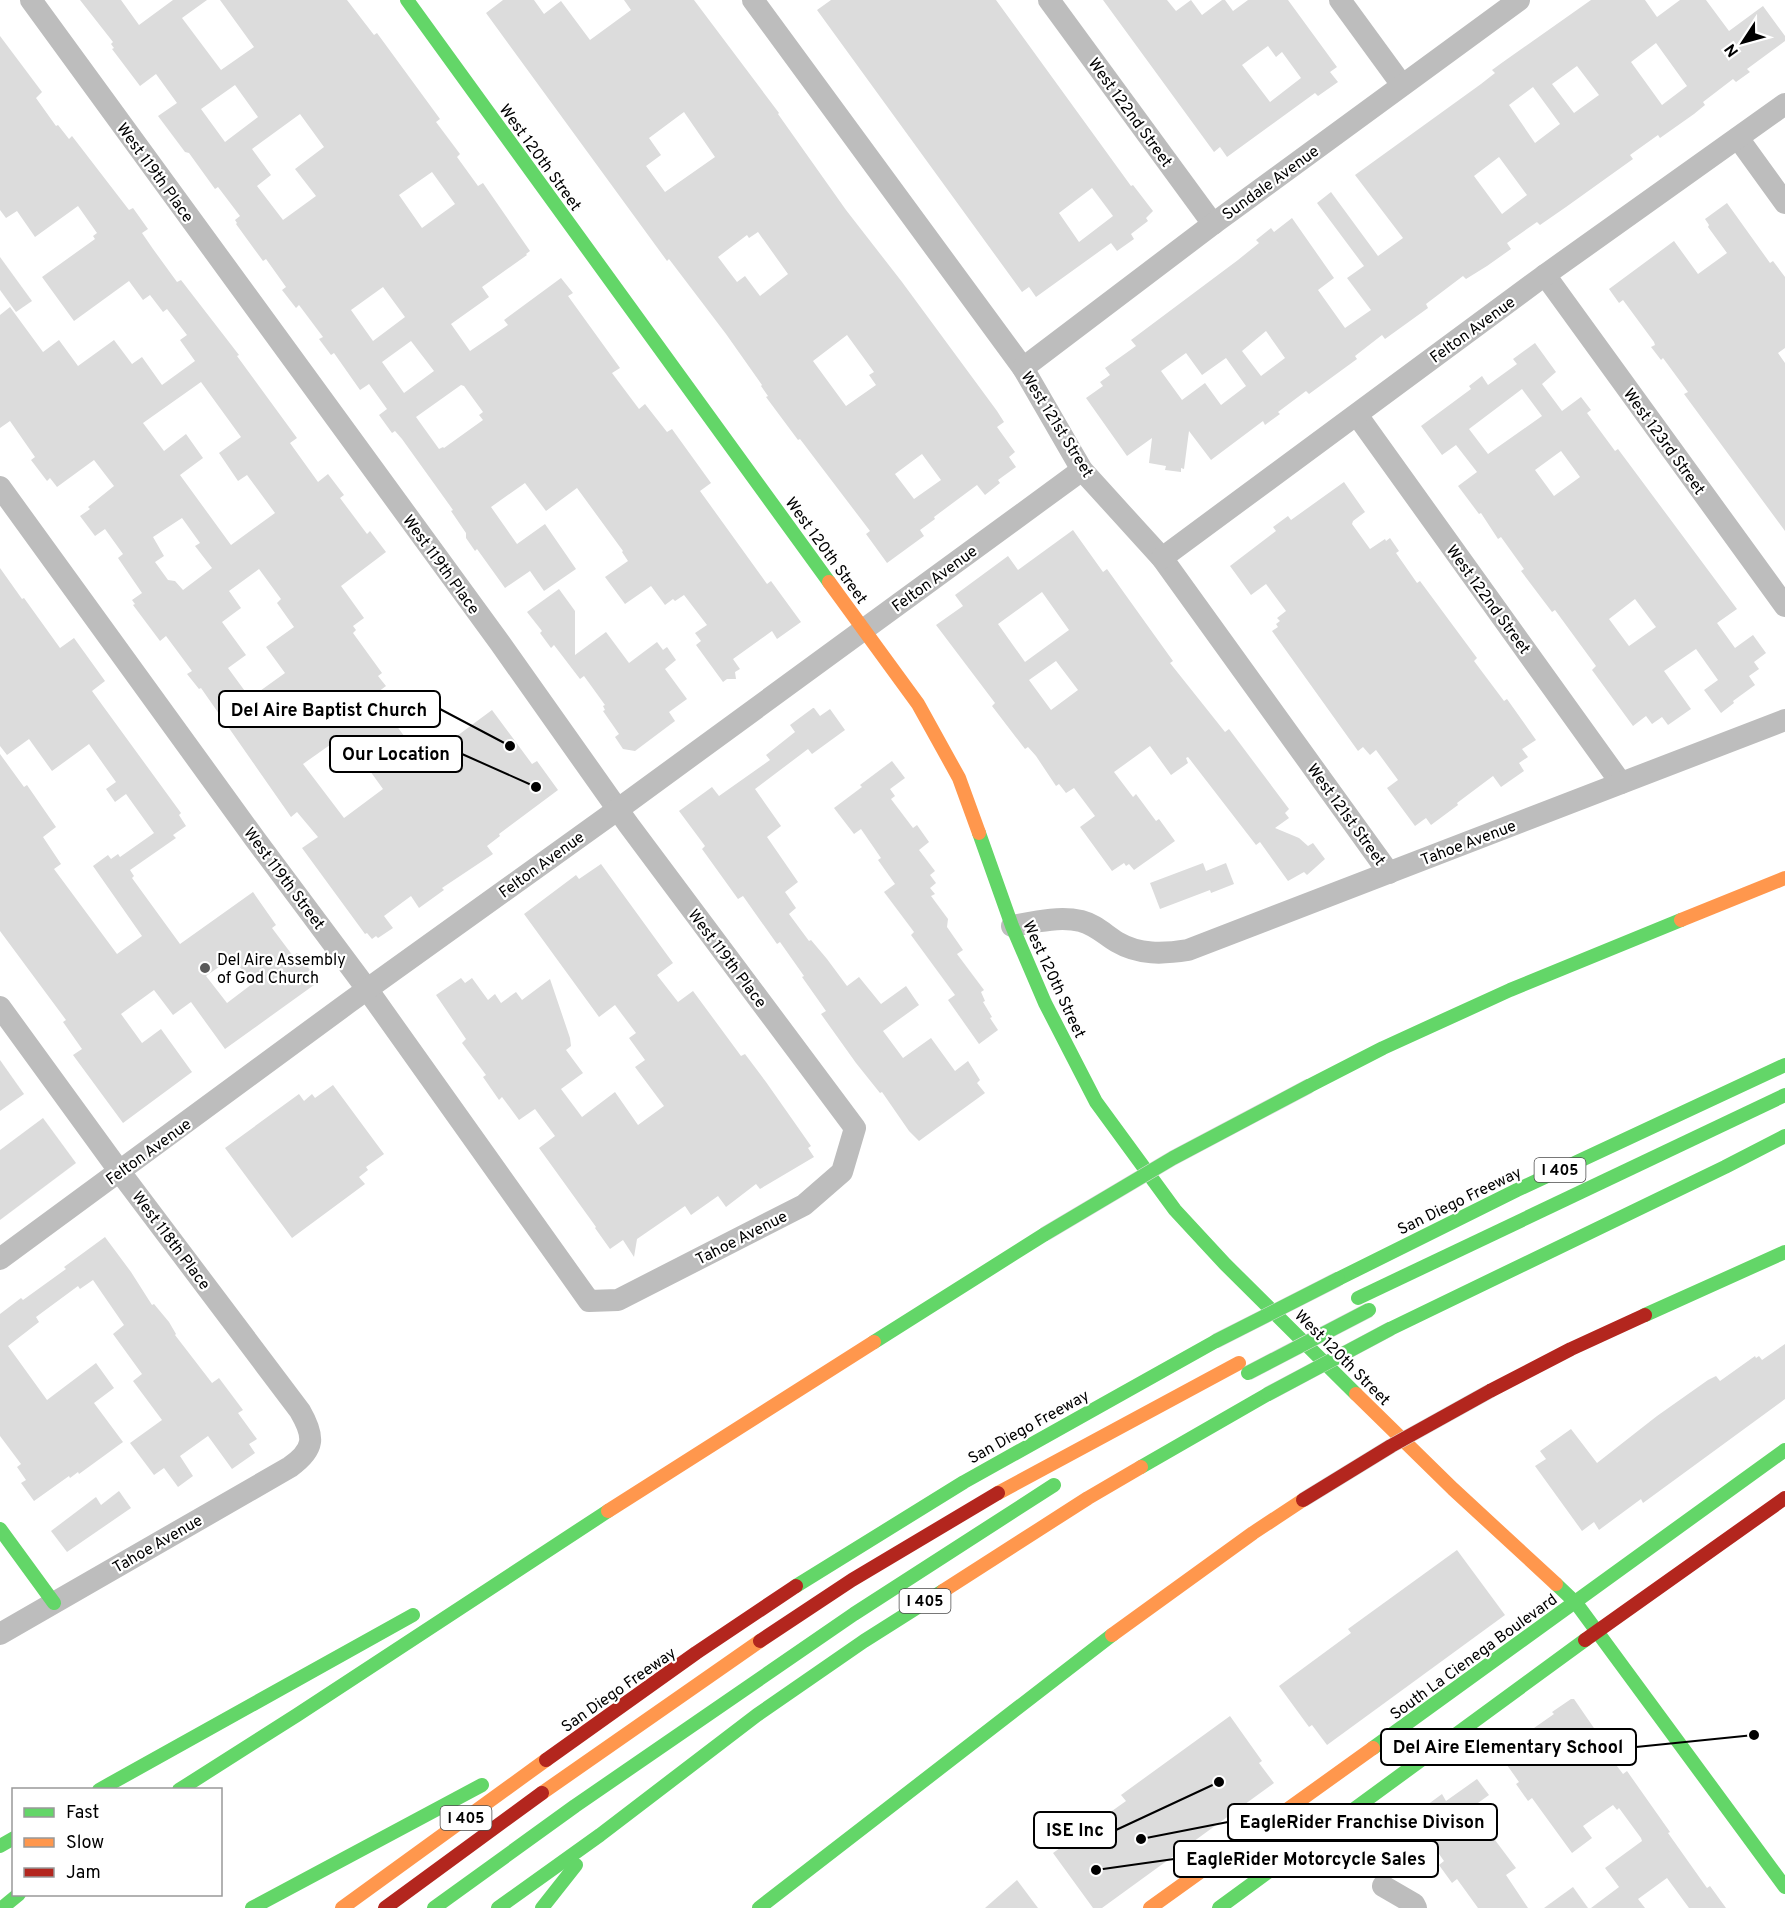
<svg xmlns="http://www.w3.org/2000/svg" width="1785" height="1908" viewBox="0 0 1785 1908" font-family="Overpass,sans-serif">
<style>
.building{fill:#dcdcdc;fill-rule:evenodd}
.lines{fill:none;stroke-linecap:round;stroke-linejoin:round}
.street{stroke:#bdbdbd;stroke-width:22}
.fast{stroke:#63d668;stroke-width:14}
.slow{stroke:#ff974d;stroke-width:14}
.jam{stroke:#b3261e;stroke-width:14}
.fast-bridge-casing{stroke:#dbdbdb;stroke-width:15;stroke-linecap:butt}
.jam-bridge-casing{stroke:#dbdbdb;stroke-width:15;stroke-linecap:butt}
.fast-bridge{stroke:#63d668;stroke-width:14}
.jam-bridge{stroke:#b3261e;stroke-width:14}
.poi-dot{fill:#595959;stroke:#fff;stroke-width:2}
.labels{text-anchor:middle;stroke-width:4.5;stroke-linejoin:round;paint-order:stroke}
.shield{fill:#fff;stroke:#4c4c4c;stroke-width:1.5}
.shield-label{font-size:15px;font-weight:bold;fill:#000}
.street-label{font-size:16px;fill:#000;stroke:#fff}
.poi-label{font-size:16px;fill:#000;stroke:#fff;text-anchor:start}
.leader{fill:none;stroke:#000;stroke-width:2}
.callout-dot{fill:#000;stroke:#fff;stroke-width:2}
.callout{fill:#fff;stroke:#000;stroke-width:2}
.callout-label{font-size:18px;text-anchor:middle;font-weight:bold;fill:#000}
</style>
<rect width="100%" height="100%" fill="#fff"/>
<g class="building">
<path d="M80,0H121L139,25L173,0H207L182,18L221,70L254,47L220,0H347L374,35L377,33L440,119L436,122L460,154L457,157L478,186L483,183L530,251L526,254L527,255L482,287L489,297L451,324L470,351L508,325L504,320L561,278L573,293L568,296L620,368L612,373L639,409L645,404L667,432L672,429L711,483L700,491L767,584L771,581L801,622L777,639L772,631L733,659L740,669L735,672L736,679H727L723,682L696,645L701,641L695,633L707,625L684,595L675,601L673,599L665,605L651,586L625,604L605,577L628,561L622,552L623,551L577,488L546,511L525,483L491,507L517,544L545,524L576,569L544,591L530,571L505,588L477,549L475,551L466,538V533L451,511L453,510L402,439L395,431L392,433L379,415L387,409L369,384L360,390L334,353L331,355L319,339L323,337L299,305L296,308L282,290L286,287L266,259L263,261L236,224L237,223L235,220L240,216L218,187L215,189L189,153L185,152L158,116L177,103L156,74L140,86L112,49L114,48L111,44L113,42ZM235,85L258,117L225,142L201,109ZM300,114L324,147L295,169L316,196L283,220L257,186L271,175L252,149ZM432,172L455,204L422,228L399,195ZM383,287L405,317L373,341L351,310ZM411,341L434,371L404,393L382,362ZM461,385L464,386L483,412L479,415L483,420L444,448L443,447L439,449L416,417Z"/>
<path d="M503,0H534L544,14L561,1L590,40L631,10L624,0H694L779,113L778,114L846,210L902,282L997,411L1004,422L997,427L1015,452L1009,457L1016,467L998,480L1000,483L985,495L977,485L934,517L935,519L920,530L924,536L887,563L866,534L870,531L800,439L798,440L766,397L768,396L761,386L762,385L726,334L669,259L667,261L486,13ZM684,112L715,157L665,192L646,166L661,155L649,138ZM758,232L788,274L760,296L745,276L737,282L718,257L747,235L749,238ZM847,335L874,372L869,375L876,385L846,406L813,361ZM922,454L941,480L914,499L895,474Z"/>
<path d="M831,0H996L1131,186L1133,185L1153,211L1146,218L1148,221L1131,234L1134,239L1117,251L1111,243L1036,297L1029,287L1022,292L817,10ZM1092,188L1113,216L1079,242L1059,213Z"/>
<path d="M1103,0H1167L1176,11L1191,0L1202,15L1222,0H1225L1233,11L1248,0H1288L1337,67L1330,72L1338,82L1318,96L1315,93L1227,157L1220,147L1214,152ZM1268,46L1276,57L1282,52L1301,78L1270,102L1242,65Z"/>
<path d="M1591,0H1645L1657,17L1680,0H1706L1729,31L1763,6L1785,36V41L1747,69L1750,72L1736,82L1733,79L1703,102L1705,105L1694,114L1660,138L1658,135L1630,155L1633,159L1566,207L1540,225L1537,222L1507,243L1511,249L1487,266L1466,279L1463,276L1426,304L1428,308L1385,339L1382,335L1355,356L1357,359L1309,394L1306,391L1278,412L1280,414L1265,425L1263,421L1211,460L1189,431L1184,469L1181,468V472L1165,470L1166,466L1149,463L1152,438L1127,456L1086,398L1103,386L1100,382L1110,375L1105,368L1136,346L1131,340L1238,260L1259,243L1256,240L1271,228L1274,232L1292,218L1334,278L1318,290L1345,328L1371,310L1347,278L1364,266L1317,203L1331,192L1378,256L1403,238L1355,175L1481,84L1495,73L1492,70L1503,62ZM1656,43L1687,86L1662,105L1631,62ZM1577,66L1599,95L1574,113L1552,84ZM1533,87L1560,124L1535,143L1509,105ZM1499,157L1527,195L1502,214L1474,176ZM1266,331L1285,358L1261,376L1242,351ZM1186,353L1202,375L1226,358L1246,386L1221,405L1205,383L1182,400L1161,371Z"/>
<path d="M0,36L42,92L36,98L56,126L58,125L69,139L72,136L129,210L133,208L148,229L142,233L153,249L177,282L181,280L239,355L237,356L297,438L290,443L318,482L328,474L344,495L340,498L367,534L370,531L386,552L341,586L364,618L353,626L356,630L353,633L382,673L378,676L386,686L374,695L410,744L417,739L419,742L424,739L434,753L492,710L532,764L537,761L558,790L499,834L500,836L487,846L493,854L442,888L444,890L419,908L411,896L384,916L393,928L378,938L376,936L372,939L367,933L365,934L302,848L318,837L297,812L291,817L201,688L199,689L187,674L192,671L166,636L160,641L133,605L135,604L132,600L142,593L118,558L123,554L105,529L95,536L80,516L90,509L88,507L114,486L94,460L57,487L50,478L47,481L31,460L35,457L10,421L0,428V315L10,307L43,352L59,340L78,366L114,340L132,364L142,357L162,385L195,361L180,340L187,335L167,309L163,312L150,295L143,300L129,281L74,321L42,277L95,239L93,236L97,233L78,206L35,237L17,211L6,218L0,210ZM201,382L241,437L219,453L238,481L247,475L275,513L231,545L180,475L203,458L186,434L164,451L143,423ZM182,518L200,543L195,546L212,568L183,590L175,581L168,580L155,562L164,556L153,537ZM259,569L281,599L277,603L294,627L266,647L285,673L250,698L228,668L246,655L222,622L241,608L229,591ZM344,735L383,789L344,818L303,764Z"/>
<polygon points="1727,203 1770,263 1773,261 1785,277 1785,348 1778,353 1785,363 1785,531 1684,394 1688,392 1663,358 1661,360 1651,347 1655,345 1654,342 1623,300 1619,303 1609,289 1674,241 1698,274 1727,253 1708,227 1709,225 1705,219"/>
<polygon points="0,257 32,301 16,312 0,290"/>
<path d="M1535,343L1556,372L1542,384L1562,411L1581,397L1591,410L1587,413L1615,451L1618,449L1737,609L1717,623L1735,648L1753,635L1766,653L1754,662L1759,669L1749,676L1755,685L1733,701L1734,703L1721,713L1704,690L1718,680L1696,649L1664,671L1691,709L1668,725L1662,717L1652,724L1646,716L1633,726L1592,670L1596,666L1555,610L1552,612L1521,571L1524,569L1501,537L1498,539L1481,513L1479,514L1458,486L1477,472L1456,445L1442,455L1421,426L1471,389L1469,386L1482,376L1488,385L1517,364L1513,359ZM1522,389L1542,416L1488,454L1469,429ZM1561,451L1580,477L1554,496L1535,470ZM1635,599L1656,627L1629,646L1609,619Z"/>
<polygon points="1344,482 1365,512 1353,521 1352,524 1370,549 1385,539 1386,541 1390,538 1399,551 1396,553 1417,583 1420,581 1477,658 1474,661 1504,701 1507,699 1536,740 1522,749 1528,757 1519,763 1524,771 1501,787 1493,776 1457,803 1458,805 1431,825 1426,818 1415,826 1387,788 1398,780 1376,750 1370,755 1363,747 1358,751 1272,631 1278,627 1276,624 1280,621 1277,618 1286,611 1266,584 1251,595 1230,566 1276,531 1273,527 1288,516 1291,520"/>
<path d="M1073,530L1103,572L1107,569L1155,636L1173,661L1170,663L1225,732L1229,729L1289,809L1285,813L1289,818L1275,828L1299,838L1308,846L1313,843L1325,859L1307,875L1304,872L1288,881L1260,842L1256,845L1188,757L1186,758L1188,763L1171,775L1150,746L1114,772L1133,797L1136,794L1156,821L1159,819L1175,841L1134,870L1129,864L1126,866L1124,863L1112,871L1080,827L1095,816L1074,788L1066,793L1059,784L1056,786L1036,756L1028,747L1025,749L992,706L995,703L936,625L963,606L955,595L1008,556L1018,570ZM1042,592L1069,630L1025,662L998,624ZM1056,661L1078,690L1051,710L1029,680Z"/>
<path d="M0,568L22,599L24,598L60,648L74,638L105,681L92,691L181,813L179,815L186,826L173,835L176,838L130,870L134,876L132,878L180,944L253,892L276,925L272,928L293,956L297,953L310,970L306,973L314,985L225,1049L191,1002L173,1015L154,990L121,1014L142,1043L161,1029L192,1072L123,1123L73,1055L82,1049L63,1022L66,1020L0,931V754L24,787L27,785L56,827L43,837L61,864L54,869L117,954L142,936L93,866L108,855L111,859L118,854L120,857L154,833L126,794L115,802L106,789L116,782L89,744L52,771L29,739L7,755L0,746ZM233,957L252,984L227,1003L206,976Z"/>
<polygon points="559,589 575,611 575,655 606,632 629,663 657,642 663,650 667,647 676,660 665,669 687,699 669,712 675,721 635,751 623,749 615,737 619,734 603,711 605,710 603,706 605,705 584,676 580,679 554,645 551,648 540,633 542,631 527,612"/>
<polygon points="813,708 814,708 820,716 830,709 845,730 812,754 808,749 755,789 781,826 767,837 798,882 785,892 796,908 789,914 809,941 811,940 827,959 847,986 859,977 881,1004 906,986 919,1005 883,1031 903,1058 931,1038 955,1071 968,1061 980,1080 977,1083 985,1093 919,1141 909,1131 882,1092 880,1093 856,1063 821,1014 826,1011 802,977 804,976 780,942 777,944 743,896 738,899 702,849 705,846 679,811 712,787 719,796 770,760 766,755 795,732 790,725"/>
<polygon points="892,761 905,778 890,789 895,796 891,799 913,828 917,825 929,842 919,850 935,871 930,875 936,883 930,888 935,894 931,896 948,919 947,927 963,950 957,954 984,990 981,992 985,1001 983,1002 992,1017 990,1018 998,1030 979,1044 948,1000 955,995 911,935 914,932 884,892 895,884 878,860 881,858 861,829 854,834 834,808 862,787 860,785"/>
<polygon points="1203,863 1206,871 1226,863 1234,884 1211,893 1210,890 1160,909 1150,883"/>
<polygon points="601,864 673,963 657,975 678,1002 693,991 741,1056 745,1054 766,1082 811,1146 808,1148 814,1157 760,1189 756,1184 726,1207 718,1196 691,1215 685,1206 637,1239 634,1257 623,1240 610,1249 595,1228 596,1227 539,1148 555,1136 535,1109 519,1120 502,1097 499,1100 483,1077 486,1075 462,1043 466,1039 436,995 461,978 465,983 472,978 488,1000 495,994 501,1003 516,992 522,1000 550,979 570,1038 571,1046 566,1050 583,1073 561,1089 582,1117 615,1092 638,1125 664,1106 635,1067 645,1060 629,1038 636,1033 615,1005 599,1017 524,914 576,875 579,879"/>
<polygon points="0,1060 24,1094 0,1111"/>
<polygon points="333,1085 384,1154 366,1167 368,1170 359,1177 365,1184 292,1238 225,1148 299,1094 304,1101 312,1094 315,1098"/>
<polygon points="43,1118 76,1163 0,1220 0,1150"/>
<polygon points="105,1237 131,1272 152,1305 154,1304 169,1322 176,1334 175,1335 212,1383 219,1378 243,1410 238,1413 257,1439 249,1444 255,1453 232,1469 208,1436 180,1456 193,1476 178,1487 164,1468 154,1475 130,1443 162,1420 133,1381 142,1374 113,1334 124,1325 93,1280 80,1289 78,1286 36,1317 39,1322 8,1346 47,1400 96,1363 114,1388 94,1403 123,1442 79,1474 78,1472 70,1478 69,1476 34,1501 21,1483 26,1480 17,1467 21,1464 0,1436 0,1314 21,1298 23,1300 66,1269 64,1267"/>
<polygon points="1785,1344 1785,1399 1643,1503 1641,1499 1599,1530 1594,1522 1582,1531 1535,1466 1546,1459 1540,1451 1571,1429 1597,1463 1657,1416 1708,1380 1716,1376 1720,1381 1755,1356 1756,1358 1759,1356 1762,1360"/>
<polygon points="119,1491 131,1508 67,1552 51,1531 96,1497 101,1505"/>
<polygon points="1457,1550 1505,1615 1327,1745 1312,1725 1309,1727 1279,1686 1351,1633 1348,1629"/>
<polygon points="1571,1699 1574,1699 1607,1747 1604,1749 1623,1774 1627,1771 1670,1832 1668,1833 1707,1888 1710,1886 1726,1908 1689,1908 1667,1878 1638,1899 1645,1908 1591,1908 1619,1887 1605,1868 1642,1841 1641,1838 1619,1808 1617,1810 1613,1805 1583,1826 1592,1838 1572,1853 1532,1798 1528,1801 1516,1784 1519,1782 1502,1758 1537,1733 1534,1728 1554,1714 1552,1712"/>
<polygon points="1230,1716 1262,1761 1259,1763 1274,1783 1102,1908 1093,1908 1053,1853 1126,1801 1121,1795"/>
<polygon points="1477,1779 1489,1795 1471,1808 1516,1868 1506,1875 1528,1908 1478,1908 1457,1879 1452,1883 1439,1865 1444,1861 1412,1816 1442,1794 1446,1801"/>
<polygon points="1017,1880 1038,1908 985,1908"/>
<polygon points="1573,1887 1588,1908 1544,1908"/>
</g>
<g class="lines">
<g class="street">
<polyline points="753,0 1023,368 1082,470 1162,558 1389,873"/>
<polyline points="1049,0 1213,224"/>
<polyline points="1340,0 1402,85"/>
<polyline points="1738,138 1785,203"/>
<polyline points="1545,275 1785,606"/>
<polyline points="1023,368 1213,224 1519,0"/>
<polyline points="1357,415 1621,783"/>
<polyline points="0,487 255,839 367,989 589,1301 618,1300 804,1205 842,1172 855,1128 628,824 500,643 31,0"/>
<polyline points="1162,558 1545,275 1785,104"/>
<path d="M1012,926C1034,922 1059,916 1081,921C1096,925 1104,934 1117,942C1139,955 1163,954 1188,950L1785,720"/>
<path d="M0,1007L120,1172L300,1411C315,1437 315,1449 290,1467L0,1634"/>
<polyline points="0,1259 348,1003 617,810 1082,470"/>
<polyline points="1383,1886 1414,1904 1416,1908"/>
</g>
<g class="fast">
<polyline points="407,0 829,582"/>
<polyline points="979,833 1012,926 1045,1003 1096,1102 1175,1210 1225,1264 1356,1394"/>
<polyline points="1309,1086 1383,1048 1510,990 1681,920"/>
<polyline points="1338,1279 1517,1190 1785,1065"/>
<polyline points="1358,1298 1785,1095"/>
<polyline points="1645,1315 1785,1252"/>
<polyline points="1390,1329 1725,1167 1785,1136"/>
<polyline points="874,1342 1045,1234"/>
<polyline points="1141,1467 1268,1394"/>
<polyline points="0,1529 54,1603"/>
<polyline points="1556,1584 1576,1603 1785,1887"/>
<polyline points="796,1586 964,1482 1216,1341"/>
<polyline points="1373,1748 1785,1450"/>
<polyline points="99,1790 413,1615"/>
<polyline points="179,1790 297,1715 608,1511"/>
<polyline points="0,1846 14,1838"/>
<polyline points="2,1908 19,1894"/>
<polyline points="252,1908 482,1785"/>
<polyline points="434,1908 575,1806 854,1614 1054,1485"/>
<polyline points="498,1908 600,1835 757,1715 864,1641 943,1591"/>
<polyline points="542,1908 576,1865"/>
<polyline points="759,1908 1112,1635"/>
<polyline points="1219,1908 1585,1640"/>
</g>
<g class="slow">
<polyline points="829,582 918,704 959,778 979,833"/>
<polyline points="1681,920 1785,878"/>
<polyline points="1356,1394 1453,1489 1556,1584"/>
<polyline points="998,1493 1239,1363"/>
<polyline points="608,1511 874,1342"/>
<polyline points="943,1591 1088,1498 1141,1467"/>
<polyline points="1112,1635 1253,1533 1303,1500"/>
<polyline points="542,1793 760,1641"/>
<polyline points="342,1908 546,1760"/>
<polyline points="1150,1908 1373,1748"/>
</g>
<g class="jam">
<polyline points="1490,1391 1571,1349 1645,1315"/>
<polyline points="1585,1640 1785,1498"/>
<polyline points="760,1641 852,1580 998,1493"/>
<polyline points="546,1760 696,1653 796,1586"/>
<polyline points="385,1908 542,1793"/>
</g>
<g class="fast-bridge-casing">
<g id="fast-bridge">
<polyline points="1045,1234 1173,1158 1309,1086"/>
<polyline points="1216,1341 1338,1279"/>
<polyline points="1248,1373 1369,1310"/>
<polyline points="1268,1394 1390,1329"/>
</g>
</g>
<g class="jam-bridge-casing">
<polyline id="jam-bridge" points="1303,1500 1391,1446 1490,1391"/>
</g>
<use href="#fast-bridge" class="fast-bridge"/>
<use href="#jam-bridge" class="jam-bridge"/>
</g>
<circle class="poi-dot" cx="205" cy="968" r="6"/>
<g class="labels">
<g class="shield">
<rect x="1534.5" y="1158" width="51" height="24" rx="4.5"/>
<rect x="899.5" y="1589" width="51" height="24" rx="4.5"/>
<rect x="440.5" y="1806" width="51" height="24" rx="4.5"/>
</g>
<g class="shield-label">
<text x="1560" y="1175">I 405</text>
<text x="925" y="1606">I 405</text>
<text x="466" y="1823">I 405</text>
</g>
<g class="street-label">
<text transform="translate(1131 112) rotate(54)" y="6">West 122nd Street</text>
<text transform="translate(541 157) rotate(54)" y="6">West 120th Street</text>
<text transform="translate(156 172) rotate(54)" y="6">West 119th Place</text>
<text transform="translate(1270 182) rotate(-36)" y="6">Sundale Avenue</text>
<text transform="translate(1472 329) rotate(-36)" y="6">Felton Avenue</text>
<text transform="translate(1058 424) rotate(58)" y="6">West 121st Street</text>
<text transform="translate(1665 441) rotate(54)" y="6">West 123rd Street</text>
<text transform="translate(827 550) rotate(54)" y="6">West 120th Street</text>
<text transform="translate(442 564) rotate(54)" y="6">West 119th Place</text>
<text transform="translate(934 578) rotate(-36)" y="6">Felton Avenue</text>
<text transform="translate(1489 599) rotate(54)" y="6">West 122nd Street</text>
<text transform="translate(1347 814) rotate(54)" y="6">West 121st Street</text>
<text transform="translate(1468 842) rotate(-21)" y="6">Tahoe Avenue</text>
<text transform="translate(541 864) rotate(-36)" y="6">Felton Avenue</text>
<text transform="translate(285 878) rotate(53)" y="6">West 119th Street</text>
<text transform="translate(728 958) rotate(53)" y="6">West 119th Place</text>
<text transform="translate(1055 979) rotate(65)" y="6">West 120th Street</text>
<text transform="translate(148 1151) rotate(-36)" y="6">Felton Avenue</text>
<text transform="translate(1459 1200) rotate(-26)" y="6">San Diego Freeway</text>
<text transform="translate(741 1237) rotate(-27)" y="6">Tahoe Avenue</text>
<text transform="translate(172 1240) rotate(53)" y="6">West 118th Place</text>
<text transform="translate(1343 1357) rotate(45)" y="6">West 120th Street</text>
<text transform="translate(1028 1426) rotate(-29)" y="6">San Diego Freeway</text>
<text transform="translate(157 1543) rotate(-30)" y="6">Tahoe Avenue</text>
<text transform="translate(1473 1656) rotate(-36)" y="6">South La Cienega Boulevard</text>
<text transform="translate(618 1689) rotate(-35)" y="6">San Diego Freeway</text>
</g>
<g class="poi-label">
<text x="217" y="965">Del Aire Assembly<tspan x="217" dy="18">of God Church</tspan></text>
</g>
</g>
<path class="leader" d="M510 746L440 709M536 787L462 754M1754 1735L1636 1747M1141 1839L1228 1822M1219 1782L1116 1830M1096 1870L1174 1859"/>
<g class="callout-dot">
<circle cx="510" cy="746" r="6"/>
<circle cx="536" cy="787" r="6"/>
<circle cx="1754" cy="1735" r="6"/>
<circle cx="1141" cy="1839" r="6"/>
<circle cx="1219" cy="1782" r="6"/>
<circle cx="1096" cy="1870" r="6"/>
</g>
<g class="callout">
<rect x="219" y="691" width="221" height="36" rx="6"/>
<rect x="330" y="736" width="132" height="36" rx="6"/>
<rect x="1381" y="1729" width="255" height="36" rx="6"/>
<rect x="1228" y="1804" width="269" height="36" rx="6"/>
<rect x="1034" y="1812" width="82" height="36" rx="6"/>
<rect x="1174" y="1841" width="264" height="36" rx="6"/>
</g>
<g class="callout-label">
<text x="329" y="716">Del Aire Baptist Church</text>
<text x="396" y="760">Our Location</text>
<text x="1508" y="1753">Del Aire Elementary School</text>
<text x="1362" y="1828">EagleRider Franchise Divison</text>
<text x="1075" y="1836">ISE Inc</text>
<text x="1306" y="1865">EagleRider Motorcycle Sales</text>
</g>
<rect x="12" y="1788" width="210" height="108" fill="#ffffff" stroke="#999999" stroke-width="1.5"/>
<rect x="24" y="1808" width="30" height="9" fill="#63d668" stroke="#999999" stroke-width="1.5"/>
<text x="66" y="1818" font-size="18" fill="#000000">Fast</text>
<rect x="24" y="1838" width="30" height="9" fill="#ff974d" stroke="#999999" stroke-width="1.5"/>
<text x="66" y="1848" font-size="18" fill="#000000">Slow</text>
<rect x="24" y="1868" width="30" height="9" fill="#b3261e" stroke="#999999" stroke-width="1.5"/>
<text x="66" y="1878" font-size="18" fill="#000000">Jam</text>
<g transform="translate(1743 42) rotate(234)" stroke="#ffffff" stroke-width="4.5" paint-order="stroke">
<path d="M0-4.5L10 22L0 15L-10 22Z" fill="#000000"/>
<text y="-9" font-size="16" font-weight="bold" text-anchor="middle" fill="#000000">N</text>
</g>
</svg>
